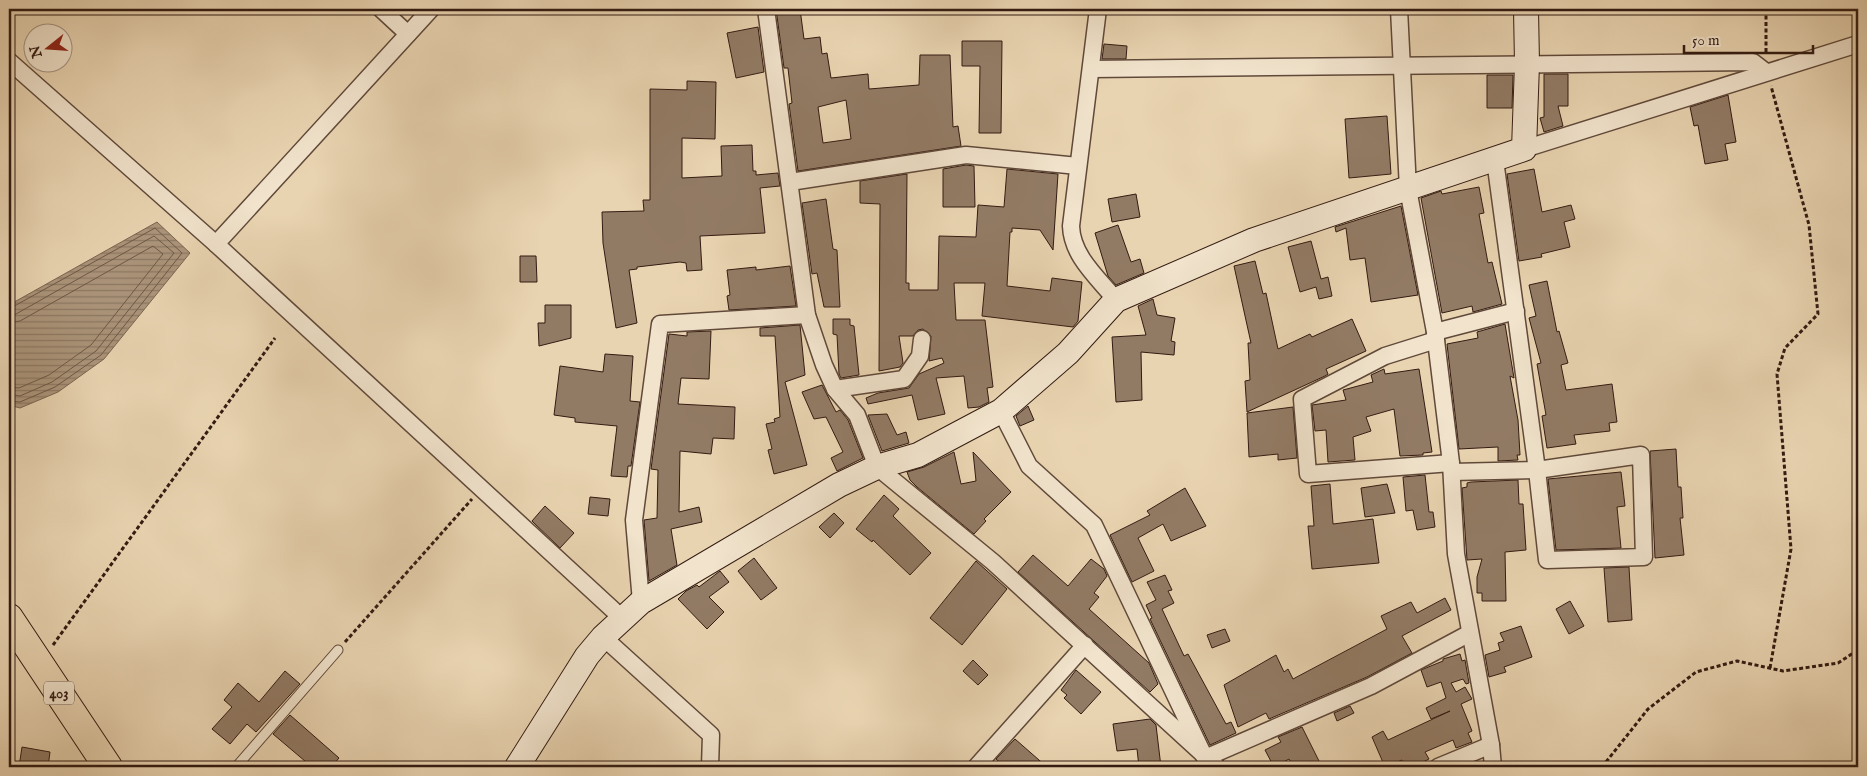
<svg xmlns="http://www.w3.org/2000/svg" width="1867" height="776" viewBox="0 0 1867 776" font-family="'IM FELL English',serif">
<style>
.water{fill:url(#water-rules);stroke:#7b6451}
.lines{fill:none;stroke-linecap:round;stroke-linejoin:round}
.shore{stroke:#6f5846;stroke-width:1}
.building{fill:#927b65;stroke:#331b12;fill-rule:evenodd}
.lane-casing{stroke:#60493a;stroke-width:11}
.street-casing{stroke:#60493a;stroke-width:19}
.secondary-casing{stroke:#331b12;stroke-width:26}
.highway-casing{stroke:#331b12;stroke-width:30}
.path{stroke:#331b12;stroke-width:3;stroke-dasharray:4 2.5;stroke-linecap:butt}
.lane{stroke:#f1e3cc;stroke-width:9}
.street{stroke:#f1e3cc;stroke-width:16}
.secondary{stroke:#f1e3cc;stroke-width:24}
.highway{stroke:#e9d4b1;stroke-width:28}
.labels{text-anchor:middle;stroke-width:4;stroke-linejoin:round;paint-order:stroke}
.shield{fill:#f1e3cc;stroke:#6c574a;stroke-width:1}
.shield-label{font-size:14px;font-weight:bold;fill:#331b12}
</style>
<defs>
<pattern id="water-rules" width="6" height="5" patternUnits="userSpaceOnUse" patternTransform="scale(1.25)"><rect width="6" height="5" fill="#ab957b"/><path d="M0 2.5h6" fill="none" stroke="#8c7963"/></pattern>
</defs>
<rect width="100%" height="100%" fill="#e9d4b1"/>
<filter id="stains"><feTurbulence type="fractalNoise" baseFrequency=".004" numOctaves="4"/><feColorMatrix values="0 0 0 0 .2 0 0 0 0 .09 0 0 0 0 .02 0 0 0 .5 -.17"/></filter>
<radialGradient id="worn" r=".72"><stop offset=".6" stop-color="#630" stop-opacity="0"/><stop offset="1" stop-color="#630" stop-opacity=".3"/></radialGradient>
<polygon class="water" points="157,222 190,253 104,359 58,392 20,408 9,405 9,305"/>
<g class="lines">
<g class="shore">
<polyline points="9,309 155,228 182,253 101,355 55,387 20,402 9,401"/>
<polyline points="9,316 16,314 154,236 174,253 96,351 52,382 20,396 9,394"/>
<polyline points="9,323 20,321 153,246 163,254 91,345 49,375 19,388 9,387"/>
</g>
</g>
<g class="building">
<path d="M776,9H800L804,39L820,37L822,54L827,53L831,78L868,74L869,89L919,85L920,55H950L953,127L958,126L961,146L798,171L789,104L792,103L788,68H784ZM846,100L851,139L823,143L818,107Z"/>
<polygon points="758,27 764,72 736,78 727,33"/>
<polygon points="962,41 1002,41 1001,133 979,133 980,66 962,66"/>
<polygon points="1104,44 1127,46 1126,59 1102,59"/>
<polygon points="1544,74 1568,74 1568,106 1558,106 1563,126 1544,132 1540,118 1544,117"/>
<polygon points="1487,75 1513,75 1512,108 1487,108"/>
<polygon points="687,81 716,82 715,139 682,138 682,178 722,176 721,146 752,145 753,171 756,171 756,175 778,173 780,186 760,188 765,233 700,236 702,270 687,271 686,263 680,262 637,267 637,269 629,270 637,323 616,328 603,243 602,212 644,211 643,200 650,200 650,89 687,90"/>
<polygon points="1728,95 1736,142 1725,144 1728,160 1705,164 1698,125 1694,126 1690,107"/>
<polygon points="1387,116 1391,174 1349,178 1345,119"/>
<polygon points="966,165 974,166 975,207 943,207 943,169"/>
<polygon points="1007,169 1058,174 1053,250 1040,230 1012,228 1012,232 1010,232 1007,286 1050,291 1052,278 1082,282 1078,321 1073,327 982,316 985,283 954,283 956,320 985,320 993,387 987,388 989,402 979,407 968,408 964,376 936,378 945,414 918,420 912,395 868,404 866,398 878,393 909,388 919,374 944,363 942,358 929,361 931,336 923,329 918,330 913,336 899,336 903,363 900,367 879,371 880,204 860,203 860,181 907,174 906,283 909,283 909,290 938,290 939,236 976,237 978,205 1004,207"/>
<polygon points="1534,169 1542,212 1571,205 1575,219 1564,222 1570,247 1541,254 1542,257 1519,261 1507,174"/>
<polygon points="1479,187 1484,213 1479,214 1488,263 1492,262 1502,304 1473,312 1472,306 1442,313 1421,198 1441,191 1442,194"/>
<polygon points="1136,194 1140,217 1112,222 1108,199"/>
<polygon points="826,199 833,249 837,250 840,307 824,307 817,273 812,274 802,203"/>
<polygon points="1401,206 1418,295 1371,302 1365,258 1350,260 1346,228 1336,232 1335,227"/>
<polygon points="1118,225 1131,262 1140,259 1144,273 1116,285 1108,276 1095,233"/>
<polygon points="1311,241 1321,279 1328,277 1332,296 1319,299 1316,287 1300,292 1288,247"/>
<polygon points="520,256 536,256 537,282 520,282"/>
<polygon points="1255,261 1263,294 1266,293 1278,349 1310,334 1312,337 1352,319 1366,351 1326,369 1328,374 1325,376 1247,412 1245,381 1250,380 1248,343 1251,343 1234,266"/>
<polygon points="790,266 796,306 729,310 727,296 730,295 727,270 756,267 756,270"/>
<polygon points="1547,281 1557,332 1559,331 1568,363 1561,365 1566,390 1612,384 1617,422 1609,423 1610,431 1574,435 1576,444 1547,448 1542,416 1546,415 1537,364 1541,363 1529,318 1536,316 1529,285"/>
<polygon points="1153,299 1157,315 1175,318 1171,341 1175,342 1174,355 1141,352 1142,400 1116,402 1112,337 1146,335 1138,306"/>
<polygon points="545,305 571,305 571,338 539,346 538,323 545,323"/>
<polygon points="833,319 850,319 850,325 854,326 859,375 841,378 839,374 837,335 833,334"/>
<polygon points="1505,324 1514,378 1510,376 1518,420 1520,455 1517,455 1518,460 1498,461 1498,447 1459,449 1447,344 1478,338 1477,332"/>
<polygon points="800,325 805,375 785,382 807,465 774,474 768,450 772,449 766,424 775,422 774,419 780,417 775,336 760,336 760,328"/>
<polygon points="711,331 709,379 681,378 678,404 735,407 734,439 713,438 711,454 680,451 679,512 699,507 702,522 671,529 677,565 649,581 644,520 657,518 658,470 651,469 669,334 687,336 687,332"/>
<polygon points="605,354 633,356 630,401 640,402 631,466 628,466 627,477 611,476 617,426 575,422 575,418 554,415 560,366 603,372"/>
<polygon points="1384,369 1385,374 1419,369 1432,452 1423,453 1423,455 1400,456 1394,409 1366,417 1371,431 1353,437 1355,460 1328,462 1326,430 1315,431 1312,405 1346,400 1343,390 1373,382 1371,375"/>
<polygon points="822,385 836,412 840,410 848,420 863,458 837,471 831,458 843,452 826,417 814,419 802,392"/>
<polygon points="1028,406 1034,420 1020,426 1016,416"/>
<polygon points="1293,407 1297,458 1278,460 1278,454 1249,457 1247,413"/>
<polygon points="887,414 897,435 906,432 909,443 882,451 868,415"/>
<polygon points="1676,449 1678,487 1681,487 1683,518 1680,518 1684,555 1655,558 1650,451"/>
<polygon points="954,452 961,484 976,481 973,452 1011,492 984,519 986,521 974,534 917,487 910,480 907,472 924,467"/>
<polygon points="1621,472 1625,506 1617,507 1621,548 1556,550 1548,479"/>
<polygon points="1425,475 1429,512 1433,512 1435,527 1417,530 1413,510 1406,511 1403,477"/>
<polygon points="1518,480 1519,504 1523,504 1526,550 1505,552 1506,601 1482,601 1482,593 1477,593 1477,577 1482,559 1467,560 1462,488 1467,487 1467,483 1471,482"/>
<polygon points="1330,484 1333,524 1373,519 1379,563 1312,569 1308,526 1314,526 1311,486"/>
<polygon points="1387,484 1395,513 1365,517 1361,488"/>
<polygon points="1185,488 1206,526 1171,541 1163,524 1138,538 1154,571 1132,582 1110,535 1150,515 1147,511"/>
<polygon points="884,495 899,509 893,516 931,553 910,575 873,540 872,542 856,529"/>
<polygon points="590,497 610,499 608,516 588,514"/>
<polygon points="545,506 574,533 560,548 532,521"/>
<polygon points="834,513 844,523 830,538 819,527"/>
<polygon points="1033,555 1068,586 1091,559 1104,569 1107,576 1094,593 1099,597 1089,609 1149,663 1158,684 1150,692 1018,572"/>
<polygon points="754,558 777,588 761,600 738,571"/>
<polygon points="976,561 1007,589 962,645 930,618"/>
<polygon points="1629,567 1632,620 1608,622 1604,568"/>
<polygon points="720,571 729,582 709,597 724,612 707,629 678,599 686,591 697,585 699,587"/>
<polygon points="1165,575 1172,590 1168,591 1174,603 1162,609 1184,656 1188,654 1226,724 1231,722 1236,733 1210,745 1150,619 1152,618 1146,605 1156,600 1147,582"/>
<polygon points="1445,598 1451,610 1402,636 1412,653 1367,677 1269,719 1266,713 1238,727 1224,685 1276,655 1284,672 1288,669 1293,679 1387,629 1381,616 1411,602 1417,613"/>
<polygon points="1570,601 1584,626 1569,634 1556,609"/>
<polygon points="1521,626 1532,657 1504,667 1506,672 1489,677 1485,655 1500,650 1498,643 1504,641 1500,633"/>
<polygon points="1225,629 1230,641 1212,648 1207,635"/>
<polygon points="1460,654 1462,661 1465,660 1469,683 1466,684 1463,679 1451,683 1456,692 1465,687 1472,699 1461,704 1472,731 1468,733 1472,742 1456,748 1453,740 1425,752 1429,759 1413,767 1405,767 1402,760 1385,767 1372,737 1383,731 1388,740 1450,711 1431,719 1426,708 1446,698 1441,682 1427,687 1421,670 1443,661 1443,659"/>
<polygon points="973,660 988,675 978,685 963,671"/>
<polygon points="1076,670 1101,692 1081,714 1064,698 1067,695 1061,690"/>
<polygon points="285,671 300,684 256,732 247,724 230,744 212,729 232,707 224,700 238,683 259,702"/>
<polygon points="1350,706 1354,713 1337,721 1334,713"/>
<polygon points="290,715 339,758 331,767 312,767 273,734"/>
<polygon points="1150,719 1156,725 1161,767 1139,767 1137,749 1117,751 1113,724"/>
<polygon points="1302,727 1320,763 1311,767 1294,767 1289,759 1274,767 1265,750 1281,742 1278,737"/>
<polygon points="1015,739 1047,767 1005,767 996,759"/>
<polygon points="22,747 50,752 48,767 19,767"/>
</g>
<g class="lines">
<g class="lane-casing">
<polyline id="lane" points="236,767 338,650"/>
</g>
<g class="street-casing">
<g id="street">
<polyline points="381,9 408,34"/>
<polyline points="431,9 216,244 623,619"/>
<polyline points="766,9 807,315 824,365 835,389 857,415 877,467 993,562 1217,767"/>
<path d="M1098,9L1071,226C1072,256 1097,277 1116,300"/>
<polyline points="1399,9 1408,189 1435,332 1451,463 1456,554 1491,745 1493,767"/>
<polyline points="9,61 216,244"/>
<polyline points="1091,69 1753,62 1766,72"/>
<polyline points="1524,149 1858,44"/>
<polyline points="790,182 966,155 1078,166"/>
<polyline points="1435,332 1516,311"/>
<polyline points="1436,340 1385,356 1302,399 1308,474 1451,463"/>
<polyline points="835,389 904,379 920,356 922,339"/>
<polyline points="1001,411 1029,466 1094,525 1205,758 1371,686 1470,633"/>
<polygon points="1641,455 1644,557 1547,560 1537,470"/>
<polyline points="1452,472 1537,470 1495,160"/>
<polyline points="641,602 634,520 660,324 807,315"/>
<polyline points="603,637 711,735 710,767"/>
<polyline points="976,767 1085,645"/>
<polyline points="1438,767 1491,745"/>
</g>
</g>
<g class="secondary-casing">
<polyline id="secondary" points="517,767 587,656 603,637 641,602 839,485 877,467 918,455 1001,411 1068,353 1116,300 1254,240 1524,149 1527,64 1526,9"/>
</g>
<g class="highway-casing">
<polyline id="highway" points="9,618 108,767"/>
</g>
<g class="path">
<polyline points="1766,9 1766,53"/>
<polyline points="345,642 472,499"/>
<polyline points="53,645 275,338"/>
<polyline points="1770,668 1791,549 1777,374 1785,348 1818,314 1809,225 1771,86"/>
<polyline points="1602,767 1648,709 1696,672 1737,661 1783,671 1838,663 1858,650"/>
</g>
<use href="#lane" class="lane"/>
<use href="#street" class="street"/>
<use href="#secondary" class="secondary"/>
<use href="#highway" class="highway"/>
</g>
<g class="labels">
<rect class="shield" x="44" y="681.5" width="30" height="23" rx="4"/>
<g class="shield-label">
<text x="59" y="698">403</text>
</g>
</g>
<rect width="1867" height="776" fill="none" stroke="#e9d4b1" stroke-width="30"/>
<rect x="10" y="10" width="1847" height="756" fill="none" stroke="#331b12" stroke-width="2.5"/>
<rect x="15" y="15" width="1837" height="746" fill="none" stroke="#331b12"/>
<g transform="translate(48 48) rotate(253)"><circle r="24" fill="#f1e3cc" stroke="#a59382"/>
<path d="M0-4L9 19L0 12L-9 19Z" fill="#8f2418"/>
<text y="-8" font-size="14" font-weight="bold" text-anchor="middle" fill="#331b12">N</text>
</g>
<path d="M1684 45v8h129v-8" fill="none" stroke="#331b12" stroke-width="2.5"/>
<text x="1692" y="45" font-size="15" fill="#331b12" stroke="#f1e3cc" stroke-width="4" paint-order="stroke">50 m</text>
<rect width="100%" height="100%" filter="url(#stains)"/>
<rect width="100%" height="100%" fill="url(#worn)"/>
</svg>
